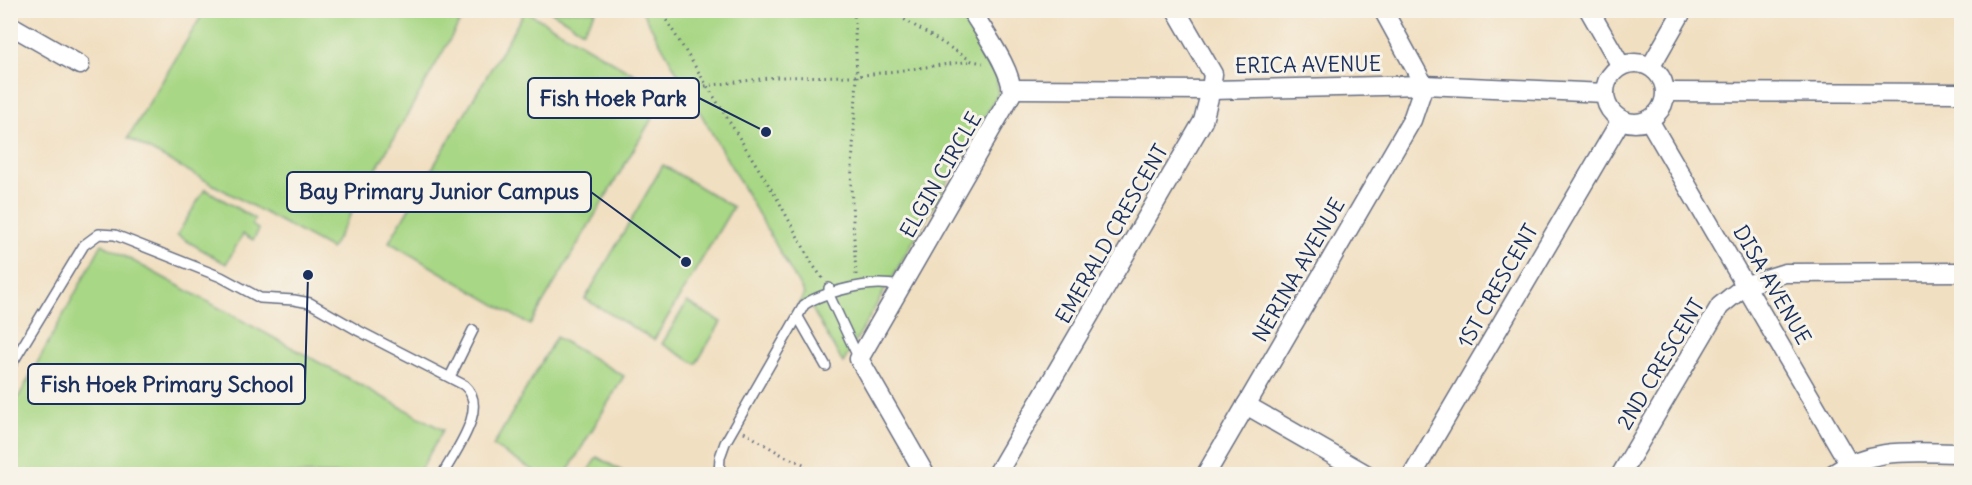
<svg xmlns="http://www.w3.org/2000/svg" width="1972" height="485" viewBox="0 0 1972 485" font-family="Delius,sans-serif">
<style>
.green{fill:#a8d785;stroke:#628372;stroke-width:1.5}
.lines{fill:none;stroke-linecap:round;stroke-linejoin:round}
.service-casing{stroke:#666d81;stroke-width:12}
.minor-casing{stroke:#666d81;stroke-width:21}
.path{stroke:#666d81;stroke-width:3;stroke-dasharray:1.5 4.5;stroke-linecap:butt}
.service{stroke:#fff;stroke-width:9}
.minor{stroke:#fff;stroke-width:18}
.labels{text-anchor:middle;stroke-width:6;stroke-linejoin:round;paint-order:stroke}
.street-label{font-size:21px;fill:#1b2f5e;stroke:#f7f3e8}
.leader{fill:none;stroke:#1b2f5e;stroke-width:2}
.callout-dot{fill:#1b2f5e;stroke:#f7f3e8;stroke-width:2}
.callout{fill:#f7f3e8;stroke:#1b2f5e;stroke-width:2}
.callout-label{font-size:22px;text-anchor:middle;font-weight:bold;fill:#1b2f5e}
</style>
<rect width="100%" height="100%" fill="#f7f3e8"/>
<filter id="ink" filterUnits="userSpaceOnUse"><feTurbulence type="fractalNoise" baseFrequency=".0167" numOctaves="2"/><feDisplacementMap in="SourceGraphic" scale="12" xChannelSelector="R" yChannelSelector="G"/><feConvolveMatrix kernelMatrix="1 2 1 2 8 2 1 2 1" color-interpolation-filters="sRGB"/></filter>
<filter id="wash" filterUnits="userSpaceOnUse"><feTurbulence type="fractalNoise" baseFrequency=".008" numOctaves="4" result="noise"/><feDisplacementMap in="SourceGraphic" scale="24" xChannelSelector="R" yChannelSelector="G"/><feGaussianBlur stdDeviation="1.35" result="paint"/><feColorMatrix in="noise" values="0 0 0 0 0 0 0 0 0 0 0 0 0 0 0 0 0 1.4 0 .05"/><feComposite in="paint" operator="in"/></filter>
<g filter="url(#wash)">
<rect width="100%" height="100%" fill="#f1dfc1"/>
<g class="green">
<polygon points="205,10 466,11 331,249 128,138"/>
<polygon points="525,11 667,93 530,325 389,242"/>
<polygon points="550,11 596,11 583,31"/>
<polygon points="642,11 960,11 997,74 998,94 843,363 811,307 798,305 804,294"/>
<polygon points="663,165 733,207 654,340 585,299"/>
<polygon points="205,189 255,219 252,225 259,230 253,240 243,234 226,264 177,235"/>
<polygon points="102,244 443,430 418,474 11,474 11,411"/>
<polygon points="687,302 721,322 696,364 662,344"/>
<polygon points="556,337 624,376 566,474 539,474 493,446"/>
<polygon points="597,457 627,474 586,474"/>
</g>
</g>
<g filter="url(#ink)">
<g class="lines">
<g class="service-casing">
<g id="service">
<polyline points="829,288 829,295 859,359"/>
<polyline points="798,317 826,366"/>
<path d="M10,367L84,245L99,234L115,235L221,277L260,298L294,300L310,303L359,331L464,385C490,407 455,451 443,474"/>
<polyline points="450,377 473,330"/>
<path d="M719,474L720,457L725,443L804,305C818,294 860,284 879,284C887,284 895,285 903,286"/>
</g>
</g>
<g class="minor-casing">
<g id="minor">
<polyline points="1589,10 1621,66"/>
<polyline points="10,25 80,65"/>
<circle cx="1635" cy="93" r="30"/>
<polyline points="1651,66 1683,10"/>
<polyline points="1012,89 1211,90 1424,85 1605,93"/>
<polyline points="1666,92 1962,93"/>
<polyline points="1649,120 1855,474"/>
<polyline points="1246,405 1366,474"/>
<path d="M925,474L859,359L1011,95C1016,75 982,29 971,10"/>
<polyline points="997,474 1203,121 1211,90 1213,74 1176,10"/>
<polyline points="1206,474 1412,120 1424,85 1383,10"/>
<polyline points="1413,474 1621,120"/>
<polyline points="1621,474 1720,306 1746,285 1785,273 1962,272"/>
<path d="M1833,474C1874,446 1914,453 1962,453"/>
</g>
</g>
<g class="path">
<polyline points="660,10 778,200 813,265 823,279"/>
<polyline points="854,10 857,76 851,185 856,275"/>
<polyline points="889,10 972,61 983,63"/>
<polyline points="705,86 776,77 857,76 972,61"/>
<polyline points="744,432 784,456 806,465"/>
</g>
<use href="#service" class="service"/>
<use href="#minor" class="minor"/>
</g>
</g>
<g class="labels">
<g class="street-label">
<text transform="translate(1308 65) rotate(-1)" y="7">ERICA AVENUE</text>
<text transform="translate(941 175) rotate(-60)" y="7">ELGIN CIRCLE</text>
<text transform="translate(1112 234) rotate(-60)" y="7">EMERALD CRESCENT</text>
<text transform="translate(1299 270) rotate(-60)" y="7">NERINA AVENUE</text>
<text transform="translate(1772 285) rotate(60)" y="7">DISA AVENUE</text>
<text transform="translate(1498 286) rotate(-60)" y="7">1ST CRESCENT</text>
<text transform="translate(1661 364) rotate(-59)" y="7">2ND CRESCENT</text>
</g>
</g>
<path class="leader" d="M766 132L699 98M686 262L591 192M308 275L305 384"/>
<g class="callout-dot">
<circle cx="766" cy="132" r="6"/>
<circle cx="686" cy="262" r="6"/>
<circle cx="308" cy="275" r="6"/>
</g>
<g class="callout">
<rect x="528" y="78" width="171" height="40" rx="6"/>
<rect x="287" y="172" width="304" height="40" rx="6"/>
<rect x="28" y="364" width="277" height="40" rx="6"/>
</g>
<g class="callout-label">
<text x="613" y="106">Fish Hoek Park</text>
<text x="439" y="199">Bay Primary Junior Campus</text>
<text x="167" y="392">Fish Hoek Primary School</text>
</g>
<rect width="1972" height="485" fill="none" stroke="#f7f3e8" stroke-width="36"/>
</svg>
